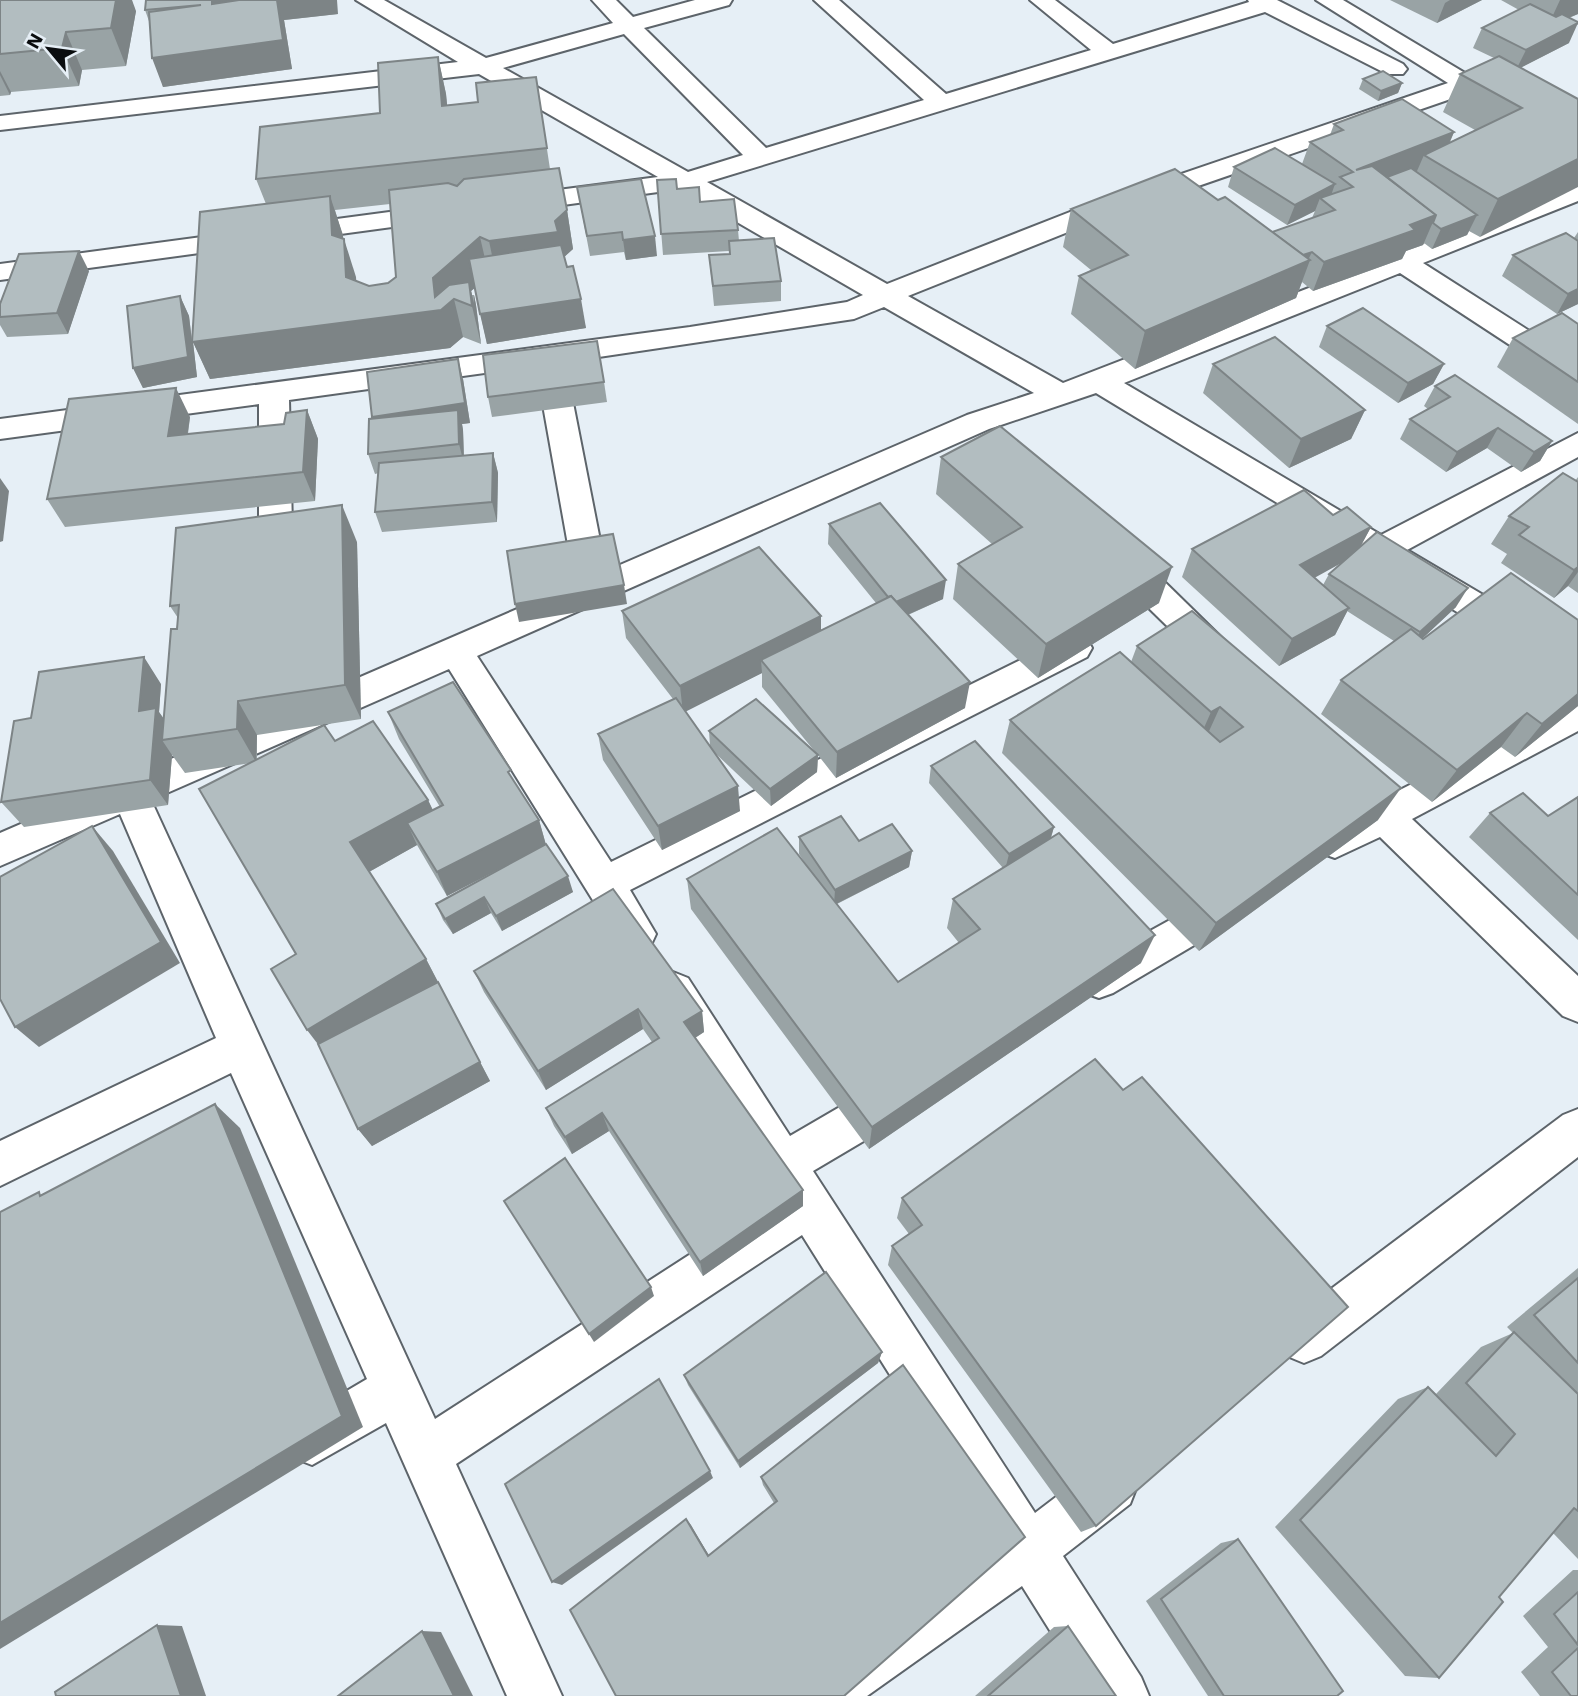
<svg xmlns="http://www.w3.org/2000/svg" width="1578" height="1696" viewBox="0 0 1578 1696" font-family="'Work Sans',sans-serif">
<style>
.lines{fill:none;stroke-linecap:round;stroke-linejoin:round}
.minor-casing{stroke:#5d646a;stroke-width:4}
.minor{fill:#fff;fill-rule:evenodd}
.wall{fill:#99a3a5;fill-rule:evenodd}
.shaded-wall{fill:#7d8486}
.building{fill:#b2bdc0;stroke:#7d8486;stroke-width:2}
</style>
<rect width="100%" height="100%" fill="#e6eff6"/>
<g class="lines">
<g class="minor-casing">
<g id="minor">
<path d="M356,0H384L486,58L613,23L592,0H616L633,17L695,0H732L729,5L644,28L766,148L924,100L814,0H839L946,94L1091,50L1030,0H1055L1113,44L1249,2L1248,0H1277L1403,64L1407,69L1403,74H1387L1265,12L707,182L887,284L1070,212L1448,83L1316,0H1343L1490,88L1493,93L1490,98L1481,100L1465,94L1088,224L908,296L1063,383L1578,184V201L1423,263L1578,362V386L1568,383L1400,273L1124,383L1381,535L1578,433V457L1407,550L1578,651V682L1566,678L1096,393L989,429L477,656L611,862L1063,639L1075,635L1087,639L1092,648L1087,657L630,890L656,934L650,947L636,952L622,947L449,669L151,800L435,1419L779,1197L658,1004L652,991L658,978L673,972L688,978L790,1136L881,1083L896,1077L911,1083L918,1098L911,1113L813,1171L1035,1513L1094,1468L1112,1461L1130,1468L1137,1486L1130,1504L1063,1556L1141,1677L1149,1696H1091L1022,1586L867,1696H794L802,1677L995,1542L802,1235L456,1464L562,1696H507L386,1423L312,1465L294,1458L287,1440L294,1422L367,1379L231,1073L0,1186V1141L216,1038L120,814L0,866V833L575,584L536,366L289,400L293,568L288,577L276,580L264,577L259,568V404L0,439V419L690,327L847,302L863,295L680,189L512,212L503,210L499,204L503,198L512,196L658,177L479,74L0,130V116L458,62ZM624,34L743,155L688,172L503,68ZM884,307L1034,393L967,415L606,571L565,362L854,319Z"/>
<polygon points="442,205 451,207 455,213 451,219 0,280 0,264"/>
<polygon points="1122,549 1134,552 1231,647 1236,656 1231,665 1219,669 1207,665 1110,570 1105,561 1110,552"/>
<path d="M1578,700V731L1412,819L1578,976V1022L1563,1016L1380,837L1335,858L1321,853L1316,842L1321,831L1356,813L1346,798L1352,787C1368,782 1376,784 1388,796Z"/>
<polygon points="1226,889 1240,894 1246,906 1240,918 1113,993 1099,998 1085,993 1079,980 1085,967"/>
<polygon points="1578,1109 1578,1157 1321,1356 1304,1363 1287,1356 1280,1339 1287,1322 1563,1115"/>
</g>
</g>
<use href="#minor" class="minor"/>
</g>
<g class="wall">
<polygon points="0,0 136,11 126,66 82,70 79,86 11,92 10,95 0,96"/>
<polygon points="146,0 338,14 284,20 292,69 163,87 150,24 145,10"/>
<polygon points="1390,0 1482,0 1437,23"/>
<polygon points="1501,0 1578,0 1578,14 1569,18 1569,43 1520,68 1578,99 1480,237 1469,231 1467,235 1432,249 1424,243 1423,245 1406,251 1402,259 1313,291 1302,282 1296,298 1135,369 1071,314 1079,276 1091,270 1063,247 1071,209 1218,200 1272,232 1312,218 1315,211 1287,225 1228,187 1234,167 1302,164 1310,142 1330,135 1334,124 1454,132 1450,142 1475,130 1443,112 1460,74 1494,58 1473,48 1482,28 1519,10"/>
<path d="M438,57L446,94L447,105L478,102L536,77L550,169L567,210L573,249L564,257L586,328L487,344L475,288L471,291L472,295H474L476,305L481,344L463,337L450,348L210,379L193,342L197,377L143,388L133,368L180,296L189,316L192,341L266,204L256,179L380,113ZM390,204L396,277L388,283L369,286L356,281L335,210Z"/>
<polygon points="1363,79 1402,83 1398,93 1378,101 1359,89"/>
<polygon points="657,180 677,189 700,202 738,230 739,241 781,281 781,301 714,306 709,255 729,254 729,251 663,255"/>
<polygon points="577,187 657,256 626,260 624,252 590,256"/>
<polygon points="1578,232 1578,304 1557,314 1502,276 1513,255 1574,238"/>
<polygon points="89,271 68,334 7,337 0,325 0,304"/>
<polygon points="1578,324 1578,424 1497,367 1513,338"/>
<polygon points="1327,326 1444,364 1433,384 1398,403 1319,347"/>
<polygon points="1213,364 1365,410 1351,439 1289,468 1203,393"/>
<polygon points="463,379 470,423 462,424 463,430 464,456 493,453 498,473 497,522 382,532 375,512 379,473 375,474 368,454"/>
<polygon points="604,382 607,402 492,417 488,397"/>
<polygon points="1435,386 1552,441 1540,461 1521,472 1487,448 1446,472 1400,439 1410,419 1428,409 1424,406"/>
<polygon points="307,410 318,439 315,501 65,527 47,499 190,417 188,434 284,424"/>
<polygon points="941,457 1159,603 1038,678 953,599 958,564 992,544 936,494"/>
<polygon points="1578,477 1578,593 1568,586 1554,598 1501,563 1507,554 1491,544 1509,516 1575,481"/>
<path d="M1333,515L1371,527L1360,547L1456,607L1423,638L1578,706L1515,757L1501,747L1432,802L1321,714L1341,680L1394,641L1347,611L1335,635L1279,666L1182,577L1192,549ZM1342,562L1329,574L1323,585L1314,577Z"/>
<path d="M829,524L943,599L908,615L965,708L836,778L818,755L817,772L771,806L714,752L740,811L662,850L603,760L598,734L673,699L626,638L622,611L821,630L876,603L828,544ZM762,673V687L816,753L709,731L710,746L685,711Z"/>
<polygon points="357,542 361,719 257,735 257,760 335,741 428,800 433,810 440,807 399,739 388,712 515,783 539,820 546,845 573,892 502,931 491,913 453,934 443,920 436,904 517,860 447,896 417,845 369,872 426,959 490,1081 372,1146 358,1129 296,954 251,763 185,773 172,755 168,805 24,827 1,802 31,718 161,684 159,712 164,719 178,618 170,606"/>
<polygon points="1137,646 1378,820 1199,951 1002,753 1010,720 1131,662"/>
<polygon points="931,766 1054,827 1051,838 1141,963 869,1149 691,909 687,879 807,866 799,854 799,837 859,841 912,851 909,867 837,904 898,982 959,943 947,928 953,899 1003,868 929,783"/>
<polygon points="1578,797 1578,940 1469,837 1490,813 1548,816"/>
<polygon points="474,971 702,1011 704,1032 695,1038 803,1190 803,1206 703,1276 609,1131 572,1154 554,1126 546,1108 652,1042 643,1029 546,1090 484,992"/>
<polygon points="1123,1090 1096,1526 1081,1532 888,1265 892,1246 909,1234 897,1218 902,1198"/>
<polygon points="1578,1268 1578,1559 1553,1533 1499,1597 1439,1678 1405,1676 1275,1527 1398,1399 1428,1387 1436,1394 1481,1347 1513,1333 1507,1327"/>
<polygon points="882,1352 878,1363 740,1468 688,1385 684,1375"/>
<polygon points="761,1477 1025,1537 616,1696 686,1519 709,1555 774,1503 763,1485"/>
<polygon points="1238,1539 1337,1696 1208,1696 1146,1601 1221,1543"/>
<polygon points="1573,1570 1578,1570 1578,1696 1540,1696 1521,1672 1548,1647 1523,1616"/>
<polygon points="1068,1626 1116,1696 975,1696 1054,1627"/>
</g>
<g class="shaded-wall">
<polygon points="110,0 132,0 136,11 126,66 111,28"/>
<polygon points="212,0 265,0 212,4"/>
<polygon points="275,0 337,0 338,14 284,20 292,69 163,87 152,58"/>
<polygon points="1450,0 1482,0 1437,23 1445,3"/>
<polygon points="1560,0 1578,0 1578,14 1548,26"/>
<polygon points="1578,23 1569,43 1516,70 1526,50"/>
<polygon points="66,32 82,70 79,86 62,48"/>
<polygon points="438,57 446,94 451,144 442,106"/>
<polygon points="0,71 11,92 10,95 0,75"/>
<polygon points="1402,83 1398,93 1378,101 1381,91"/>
<polygon points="1454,132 1441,162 1424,155 1417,171 1353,187 1356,170"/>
<polygon points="1578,159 1578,187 1480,237 1498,199"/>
<polygon points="1335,184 1328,204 1320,198 1315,211 1287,225 1295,205"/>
<polygon points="330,196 343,235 344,273 332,235"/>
<polygon points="567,210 573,249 562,259 497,279 489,241 555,221"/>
<polygon points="1436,215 1423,245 1406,251 1402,259 1313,291 1324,262 1410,225"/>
<polygon points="1477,215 1467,235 1432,249 1441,229"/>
<polygon points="655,236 657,256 626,260 623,240"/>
<polygon points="480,237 489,276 471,291 474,303 474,295 476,305 481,344 472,306 454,299 463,337 450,348 210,379 193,342 197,377 143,388 133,368 180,296 189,316 192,342 435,297 433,278"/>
<polygon points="344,239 356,277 358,315 346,277"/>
<polygon points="79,251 89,271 68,334 57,313"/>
<polygon points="1312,252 1308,260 1310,260 1296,298 1135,369 1145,331 1294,258"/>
<polygon points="1578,289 1578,304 1557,314 1568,294"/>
<polygon points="581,299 586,328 487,344 480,314"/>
<polygon points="458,359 463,379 470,423 462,424 463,430 464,464 459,444 378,437 372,417"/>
<polygon points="1444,364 1433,384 1398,403 1408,383"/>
<polygon points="176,388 190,417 183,465 168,436"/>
<polygon points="307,410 318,439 315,501 303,472"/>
<polygon points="1365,410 1351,439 1289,468 1301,439"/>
<polygon points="1498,428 1487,448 1446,472 1457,452"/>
<polygon points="1552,441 1540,461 1521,472 1534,452"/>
<polygon points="493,453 498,473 497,522 492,502"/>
<polygon points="0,478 9,491 3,541 0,542"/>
<polygon points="342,505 357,542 361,719 345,685"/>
<polygon points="1371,527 1356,555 1287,593 1300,565"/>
<polygon points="1172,567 1159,603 1038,678 1046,644"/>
<polygon points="1578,567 1578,572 1568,586 1554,598 1574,570"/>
<polygon points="946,580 943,599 891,622 893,603"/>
<polygon points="624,585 627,604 519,622 515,604"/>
<polygon points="1468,588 1456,607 1409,651 1420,632"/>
<polygon points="1349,608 1335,635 1279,666 1292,639"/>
<polygon points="821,616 821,643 761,660 762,673 683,713 680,686"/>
<polygon points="144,657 161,684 159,712 174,734 162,740 172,755 168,805 150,780 139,711"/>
<polygon points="970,682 965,708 836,778 837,752"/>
<polygon points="1578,694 1578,706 1515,757 1542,724"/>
<polygon points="238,701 257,735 256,762 237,729"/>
<polygon points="1220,707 1205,740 1196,746 1211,712"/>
<polygon points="1527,713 1501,747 1432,802 1457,770"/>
<polygon points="818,755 817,772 771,806 770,789"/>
<polygon points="738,786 740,811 662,850 658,826"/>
<polygon points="1401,788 1378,820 1199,951 1216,923"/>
<polygon points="428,800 442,831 407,823 417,845 367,873 350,842"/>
<polygon points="539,820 546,845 447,896 437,872"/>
<polygon points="92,826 113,851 180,963 39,1047 15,1027"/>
<polygon points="1054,827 1049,843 1005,870 1009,854"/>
<polygon points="912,851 909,867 834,905 835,890"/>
<polygon points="568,876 573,892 502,931 496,916"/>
<polygon points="484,897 491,913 453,934 445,919"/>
<polygon points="1155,935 1141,963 869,1149 872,1127"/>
<polygon points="426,959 440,986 327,1056 307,1030"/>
<polygon points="638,1009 643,1029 546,1090 538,1071"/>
<polygon points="702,1011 704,1032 687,1043 684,1022"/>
<polygon points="480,1062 490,1081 372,1146 358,1129"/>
<polygon points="215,1104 240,1128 363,1427 0,1649 0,1623"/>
<polygon points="602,1113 609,1131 572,1154 565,1137"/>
<polygon points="803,1190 803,1206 703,1276 700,1262"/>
<polygon points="651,1287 654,1296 594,1342 589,1334"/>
<polygon points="882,1352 878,1363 740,1468 738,1461"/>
<polygon points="710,1471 713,1478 562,1585 552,1582"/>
<polygon points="686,1519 691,1525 712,1561 708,1556"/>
<polygon points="157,1625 182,1626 206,1696 181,1696"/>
<polygon points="422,1631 441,1632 473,1696 454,1696"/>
</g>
<g class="building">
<polygon points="0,0 116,0 111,28 66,32 62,48 0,54"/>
<polygon points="146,0 212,0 212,4 239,0 277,0 283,40 152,58 149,12 201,5 145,10"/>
<polygon points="1530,4 1556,17 1562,14 1578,22 1578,23 1526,50 1482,28"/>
<polygon points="1499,56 1578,99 1578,159 1498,199 1424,155 1522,108 1460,74"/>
<polygon points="438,57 442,106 478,102 476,83 536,77 547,148 256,179 260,127 380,113 378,63"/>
<polygon points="1383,71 1402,83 1381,91 1363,79"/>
<polygon points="1402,99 1454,132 1356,170 1372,166 1436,215 1410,225 1415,230 1324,262 1312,252 1303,255 1272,232 1335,210 1320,198 1353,187 1340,177 1353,172 1310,142 1343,130 1334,124"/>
<polygon points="1275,148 1335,184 1295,205 1234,167"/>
<polygon points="559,168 567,210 555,221 558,232 489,241 480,237 433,278 435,297 449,285 469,282 472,306 454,299 441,310 192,342 200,212 330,196 332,235 344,239 346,277 369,286 388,283 396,277 389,190 448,183 457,186 464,179"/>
<polygon points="1411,168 1477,215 1441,229 1433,223 1436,215 1387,177"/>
<polygon points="1175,169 1218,200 1225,197 1310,260 1145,331 1079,276 1128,255 1071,209"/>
<polygon points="641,179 655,236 623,240 622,232 587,236 577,187"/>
<polygon points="676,179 677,189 699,187 700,202 734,199 738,230 661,234 657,180"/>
<polygon points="1566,233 1578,241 1578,289 1568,294 1513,255"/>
<polygon points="774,238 781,281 713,286 709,255 730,254 729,241"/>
<polygon points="561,245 567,267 573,266 581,299 480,314 469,259"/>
<polygon points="79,251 57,313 0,317 0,304 19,254"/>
<polygon points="180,296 188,357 133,368 127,306"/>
<polygon points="1363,308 1444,364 1408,383 1327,326"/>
<polygon points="1562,313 1578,324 1578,382 1513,338"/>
<polygon points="1275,337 1365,410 1301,439 1213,364"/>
<polygon points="597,341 604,382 488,397 483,355"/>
<polygon points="458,359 465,403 372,417 367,372"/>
<polygon points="1455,375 1552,441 1534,452 1498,428 1457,452 1410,419 1450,397 1435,386"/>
<polygon points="176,388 168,436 284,424 286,413 307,410 303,472 47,499 69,399"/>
<polygon points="458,410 459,444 368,454 369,419"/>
<polygon points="1000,426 1172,567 1046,644 958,564 1022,527 941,457"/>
<polygon points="493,453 492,502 375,512 379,463"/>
<polygon points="1563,473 1578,482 1578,567 1574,570 1519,535 1529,527 1509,516"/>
<polygon points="1304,490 1333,515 1347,507 1371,527 1300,565 1349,608 1292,639 1192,549"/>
<polygon points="880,503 946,580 896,602 891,596 888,597 829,524"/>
<polygon points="342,505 345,685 238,701 237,729 162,740 171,629 177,629 179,605 170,606 176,528"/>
<polygon points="1377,532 1468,588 1420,632 1329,574"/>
<polygon points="613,534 624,585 515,604 507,551"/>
<polygon points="759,547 821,616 680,686 622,611"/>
<polygon points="1511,573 1578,620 1578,694 1542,724 1527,713 1457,770 1341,680 1411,629 1423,639"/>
<polygon points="891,596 970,682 837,752 761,660"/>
<polygon points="1192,611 1401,788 1216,923 1010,720 1120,652 1220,742 1243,727 1220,707 1211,712 1137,646"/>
<polygon points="144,657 139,711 156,708 150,780 1,802 14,721 31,718 39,672"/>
<polygon points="453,682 511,770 508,772 539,820 437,872 407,823 443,805 388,712"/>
<polygon points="676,698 738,786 658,826 598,734"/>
<polygon points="756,699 818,755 770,789 709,731"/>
<polygon points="373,721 428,800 350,842 426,959 307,1030 271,969 296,954 199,789 324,725 335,741"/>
<polygon points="975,741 1054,827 1009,854 931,766"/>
<polygon points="1523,793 1548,816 1578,797 1578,895 1490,813"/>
<polygon points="841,816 859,841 892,824 912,851 835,890 799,837"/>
<polygon points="92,826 161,942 15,1027 0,999 0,877"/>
<polygon points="777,828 898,982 980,929 953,899 1059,833 1155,935 872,1127 687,879"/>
<polygon points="546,844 568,876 496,916 484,897 445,919 436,904"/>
<polygon points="613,889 702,1011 684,1022 803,1190 700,1262 602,1113 565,1137 546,1108 659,1038 638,1009 538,1071 474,971"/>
<polygon points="438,982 480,1062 358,1129 318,1044"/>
<polygon points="1095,1059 1123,1090 1142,1077 1348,1307 1096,1526 892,1246 922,1225 902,1198"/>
<polygon points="215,1104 342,1416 0,1623 0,1212 39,1192 40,1196"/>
<polygon points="565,1158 651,1287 589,1334 504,1201"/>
<polygon points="826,1272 882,1352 738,1461 684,1375"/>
<polygon points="1578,1278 1578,1363 1534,1315"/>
<polygon points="1514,1332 1578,1394 1578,1511 1574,1508 1499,1597 1503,1602 1439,1678 1300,1520 1428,1387 1496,1456 1515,1434 1466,1383"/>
<polygon points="903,1365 1025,1537 844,1696 616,1696 570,1610 686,1519 708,1556 777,1501 761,1477"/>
<polygon points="659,1379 710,1471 552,1582 505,1484"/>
<polygon points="1238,1539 1343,1691 1337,1696 1224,1696 1161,1599"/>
<polygon points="1578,1592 1578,1645 1554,1614"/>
<polygon points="157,1625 181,1696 56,1696 55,1692"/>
<polygon points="1068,1626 1116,1696 988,1696"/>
<polygon points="422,1631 454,1696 338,1696"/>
<polygon points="1578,1648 1578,1696 1571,1696 1552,1672"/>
</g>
<g transform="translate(49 49) rotate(299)" stroke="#e6eff6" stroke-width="5" paint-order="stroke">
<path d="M0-5L12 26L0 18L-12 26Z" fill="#0a0d0f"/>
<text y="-10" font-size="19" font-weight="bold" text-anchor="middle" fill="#0a0d0f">N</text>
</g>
</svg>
